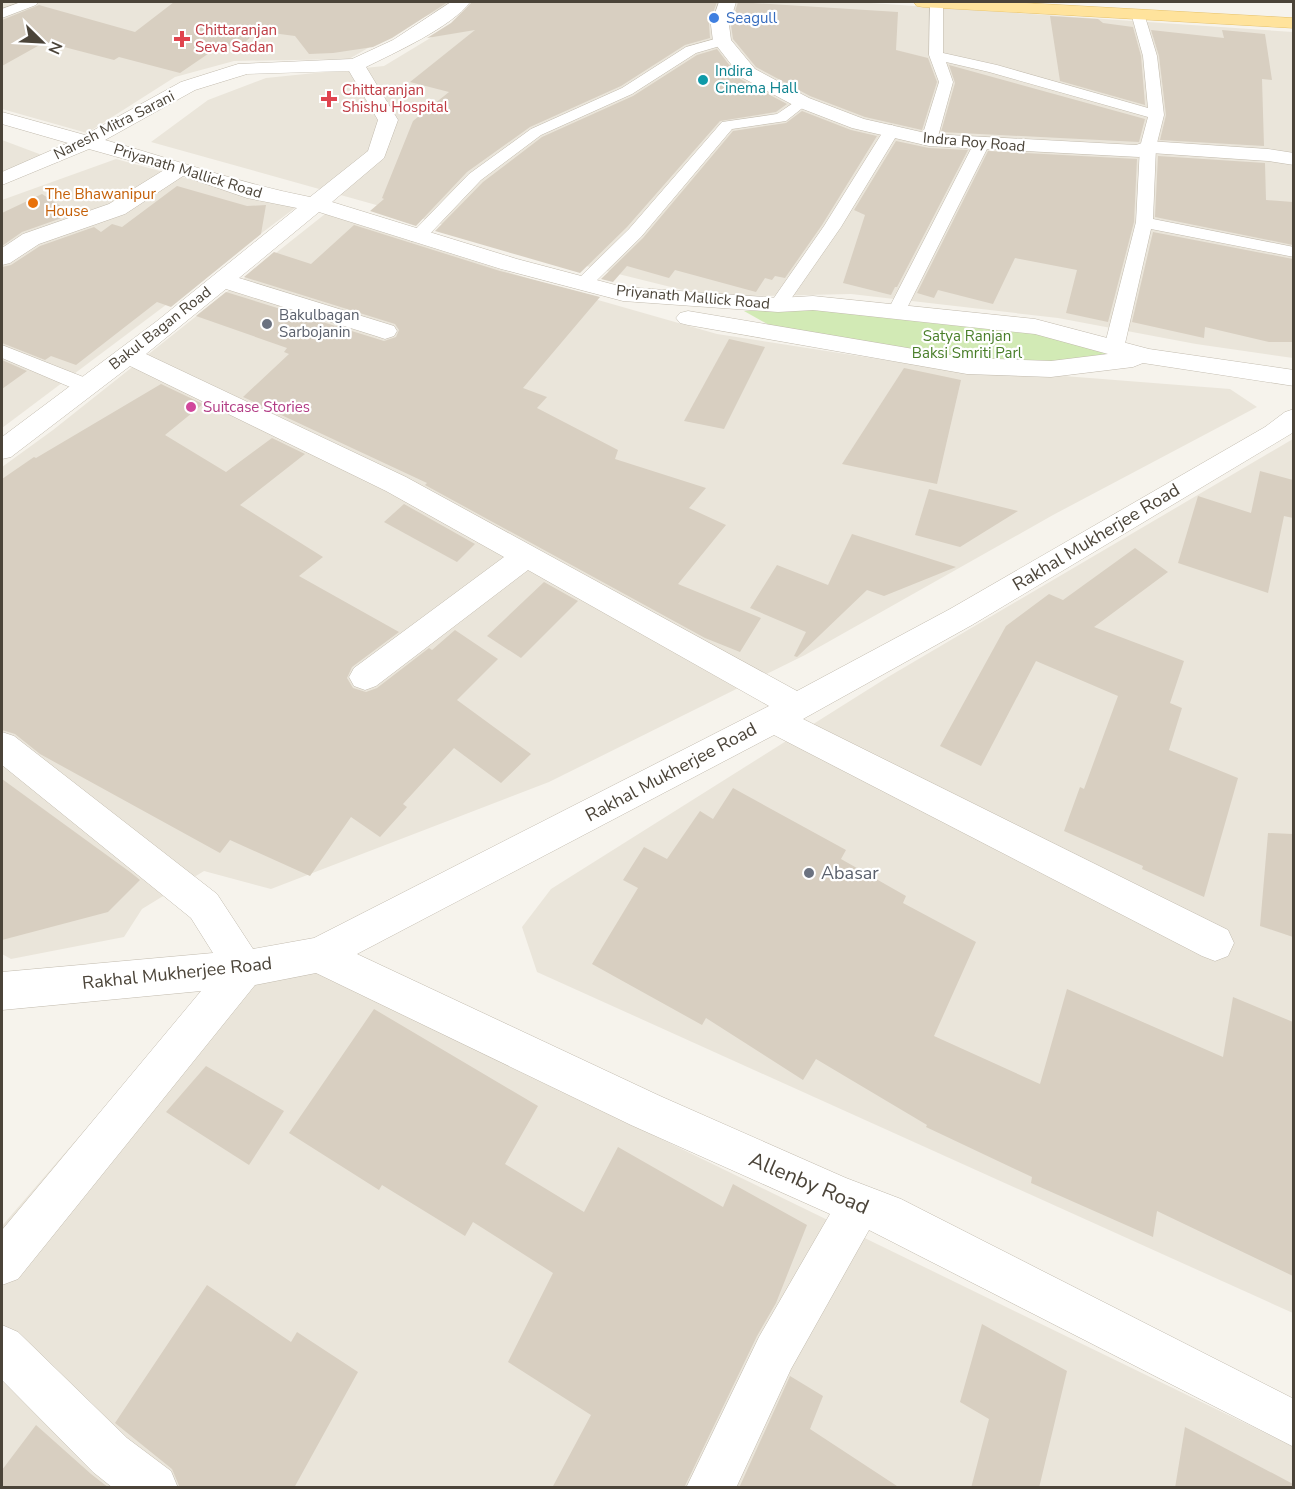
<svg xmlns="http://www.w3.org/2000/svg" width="1295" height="1489" viewBox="0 0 1295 1489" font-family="'Nunito Sans',sans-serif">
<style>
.residential{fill:#eae5da}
.green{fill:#d2eab5}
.building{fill:#d8cfc1}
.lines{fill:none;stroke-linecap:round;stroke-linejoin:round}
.lane-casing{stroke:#c2bbae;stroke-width:1}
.street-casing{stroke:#c2bbae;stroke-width:1}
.primary-casing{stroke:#e6c16a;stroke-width:1}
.lane{fill:#fff;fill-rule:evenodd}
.street{fill:#fff;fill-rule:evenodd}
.primary{fill:#ffe39c;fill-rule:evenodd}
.shop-dot{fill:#3f7fe0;stroke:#fff;stroke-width:2}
.health-dot{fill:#e0444e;stroke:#fff;stroke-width:2}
.culture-dot{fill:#0f9aa8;stroke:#fff;stroke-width:2}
.food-dot{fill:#e8710a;stroke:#fff;stroke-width:2}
.worship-dot{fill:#6b7280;stroke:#fff;stroke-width:2}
.hotel-dot{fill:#d1479c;stroke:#fff;stroke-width:2}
.labels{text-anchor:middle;stroke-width:4.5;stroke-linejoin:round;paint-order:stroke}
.far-shop-label{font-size:15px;fill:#366cbe;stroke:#fff;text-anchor:start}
.far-health-label{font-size:15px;fill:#be3a42;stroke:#fff;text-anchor:start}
.far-culture-label{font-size:15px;fill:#0d838f;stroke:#fff;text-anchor:start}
.far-street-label{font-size:15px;fill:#4b4439;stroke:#fff}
.far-food-label{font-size:15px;fill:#c56008;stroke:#fff;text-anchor:start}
.far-worship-label{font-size:15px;fill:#5b616d;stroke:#fff;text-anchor:start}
.far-park-label{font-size:15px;fill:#4a7f2a;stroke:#fff}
.far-hotel-label{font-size:15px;fill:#b23c85;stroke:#fff;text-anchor:start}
.street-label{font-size:18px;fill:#4b4439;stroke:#fff}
.worship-label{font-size:18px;fill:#5b616d;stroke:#fff;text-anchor:start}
.near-street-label{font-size:21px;fill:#4b4439;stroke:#fff}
</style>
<rect width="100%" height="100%" fill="#f6f3ec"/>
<g class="residential">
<polygon points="2,2 457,2 413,22 349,59 234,61 175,77 87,133 2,109"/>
<polygon points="490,2 856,2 1293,32 1293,358 1196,344 1058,318 851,294 711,297 566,261 387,208 151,142 208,100 266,78 384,66"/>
<polygon points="2,140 42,155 2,174"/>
<polygon points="116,159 295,208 2,428 2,200"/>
<polygon points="325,214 584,296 717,334 910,364 1230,389 1257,407 1053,515 805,655 549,782 271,889 204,871 142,909 124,937 11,959 2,954 2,467 53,430"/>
<polygon points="1293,439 1293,1313 537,972 522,927 551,889 888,677"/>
<polygon points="314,970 1294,1447 1293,1488 2,1488 2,1226 201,995"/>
</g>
<polygon class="green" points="819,307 1034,332 1112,352 1050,368 966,365 787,335 744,311"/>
<g class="building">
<polygon points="174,2 448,2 392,38 373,47 333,53 309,54 295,36 257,31 240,47 221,45 180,73 119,57 114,60 45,42 2,66 2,20 39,5 135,32"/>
<polygon points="472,2 717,2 709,24 710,38 685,45 621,86 530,127 467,172 416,226 370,211 384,199 382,198 413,121 449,92 410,82 475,30 427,38 451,23"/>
<polygon points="738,2 898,12 896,50 928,58 937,82 922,130 865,117 810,96 756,67 733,39 731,25"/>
<polygon points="1050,16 1098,19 1103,23 1133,27 1141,56 1145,105 1060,81"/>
<polygon points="1151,30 1224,38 1222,30 1265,34 1272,80 1262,79 1264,146 1160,140 1166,115 1159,56"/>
<polygon points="717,49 740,79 787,104 776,112 720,121 627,227 580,273 435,231 483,182 542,137 633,96 697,55"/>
<polygon points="949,65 1145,119 1139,142 941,132 955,83"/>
<polygon points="802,111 851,130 877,136 822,225 785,278 775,276 772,280 765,278 756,292 675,270 669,278 627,266 613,282 601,279 643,238 733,131 786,123"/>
<polygon points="896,141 929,148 968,150 897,287 895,287 891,295 843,283 865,215 854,210"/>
<polygon points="988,151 1137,159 1134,222 1108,322 1066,313 1077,270 1015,258 993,304 938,290 934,298 917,293"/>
<polygon points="1158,156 1265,163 1266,200 1293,202 1293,245 1155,217"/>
<polygon points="177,186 247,206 266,205 261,234 171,307 157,302 76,365 51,356 45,360 2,343 2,267 11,265 40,246 94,227 101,232 112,224 122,227"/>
<polygon points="42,194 73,214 22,232 2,246 2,213"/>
<polygon points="354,225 500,271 600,297 523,388 547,397 537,408 618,450 615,459 706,488 689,508 726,525 678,584 761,618 740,652 705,638 425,485 427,483 243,397 289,354 284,352 287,348 196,316 226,292 384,341 396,337 399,330 395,324 244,277 274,252 311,264"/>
<polygon points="1153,232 1293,259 1293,342 1269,342 1205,327 1204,338 1132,322"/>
<polygon points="729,339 765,347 724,429 684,421"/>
<polygon points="2,360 27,371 2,389"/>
<polygon points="904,368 961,380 937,484 842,464"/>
<polygon points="161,384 203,404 165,435 226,472 272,438 305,454 240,505 323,557 299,576 399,632 352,667 347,678 353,688 366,692 377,688 429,648 432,650 455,630 498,659 457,700 531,754 501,783 454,748 403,804 407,807 380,837 351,817 310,876 230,840 220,853 40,754 15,734 2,730 2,479 34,457 36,458"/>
<polygon points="1260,471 1293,480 1293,518 1284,516 1268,593 1178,563 1198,496 1251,513"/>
<polygon points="929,489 1018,511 960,547 915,535"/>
<polygon points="404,504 475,544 457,562 384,522"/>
<polygon points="852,534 956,567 884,596 867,590 797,657 794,656 806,632 750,608 777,565 828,585"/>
<polygon points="1135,548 1168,572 1094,627 1184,661 1170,703 1182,708 1169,750 1238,778 1204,897 1142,869 1143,866 1064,831 1080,787 1084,789 1118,696 1036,661 981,766 940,746 1006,626 1049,594 1063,600"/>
<polygon points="544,582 578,601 521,658 487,636"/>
<polygon points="2,779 130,872 140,880 108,912 2,940"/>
<polygon points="733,788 846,850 841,859 906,896 903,903 976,942 934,1036 1040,1084 1067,989 1223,1057 1233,997 1293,1022 1293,1276 1157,1211 1153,1237 1031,1183 1032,1177 926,1127 927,1125 816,1059 803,1080 706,1018 702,1025 592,964 638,888 623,880 644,847 667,859 700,811 713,819"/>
<polygon points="1268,833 1293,834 1293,937 1260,926"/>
<polygon points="374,1009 538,1106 505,1164 584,1212 618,1147 723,1207 733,1184 807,1225 776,1303 757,1336 684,1488 552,1488 591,1415 508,1362 553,1273 473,1222 465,1236 382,1185 379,1190 289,1133"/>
<polygon points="206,1066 284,1111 249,1165 166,1112"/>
<polygon points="207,1285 291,1342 297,1332 358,1372 294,1488 180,1488 172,1469 115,1423"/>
<polygon points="982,1324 1067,1371 1039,1488 971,1488 989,1419 960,1402"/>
<polygon points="790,1376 823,1396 810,1429 900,1488 739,1488"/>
<polygon points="36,1425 91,1474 109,1488 2,1488 2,1470"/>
<polygon points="1185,1427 1293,1484 1293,1488 1175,1488"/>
</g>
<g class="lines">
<g class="lane-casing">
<g id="lane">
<polygon points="21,2 38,2 36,5 2,18 2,9"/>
<polygon points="930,2 943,2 943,53 997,65 1148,108 1143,56 1131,13 1133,10 1143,10 1157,56 1164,115 1156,147 1153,219 1294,247 1294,257 1151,229 1124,348 1121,352 1107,352 1104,348 1136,222 1140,147 1148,117 989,72 946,62 953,82 937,140 935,143 923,143 921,140 939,82 929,55"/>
<polygon points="722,37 727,38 729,41 727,44 696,53 632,94 541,135 481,180 423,241 411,241 408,237 469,174 531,129 622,88 686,47"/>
<polygon points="802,97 810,102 786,121 732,129 641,237 591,286 579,286 576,282 579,278 629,229 722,122 777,114"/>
<polygon points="892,125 900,130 841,227 784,309 772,309 769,305 824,226 884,130"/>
<polygon points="982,138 990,143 905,312 903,316 889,316 887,312 974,143"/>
<polygon points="2,345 91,380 94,385 91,390 84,391 77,390 2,358"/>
</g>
</g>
<g class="street-casing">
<g id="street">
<path d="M451,2H470C452,27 394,53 366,67L398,120L384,158L332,202L517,259L623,287L778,298L813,296L1035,319L1149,349L1294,370V386L1143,363L1133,367L1051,377L967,374L688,325L680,323L676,318L680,313L688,311L967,358L1051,361L1108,354L1035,334L813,310L778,312L623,301L501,269L319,212L239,278L394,326L397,331L394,336L385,339L376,336L226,289L146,354L406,477L797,691L950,609L1265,427L1285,412L1294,409V432L972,625L803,719L1228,930L1234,943L1228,956L1215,961L1202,956L774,735L357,954L660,1096L846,1178L901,1199L1294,1399V1447L869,1230L791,1369L736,1488H686L759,1337L830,1214L631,1125L316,973L255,985L18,1279L2,1285V1230L201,991L2,1010V972L213,953L191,918L2,765V732L14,736L217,894L253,949L314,938L769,706L528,570L376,686L365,690L354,686L349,677L354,668L504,557L386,491L130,366L11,457L2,459V437L157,321L297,208L247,198L183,176L125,214L39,244L10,263L2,265V248L23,234L109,204L164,170L89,149L2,185V172L68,143L2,124V112L85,135L181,82L238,64L352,59L393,40ZM349,71L378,120L368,151L310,197C241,184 173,159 105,140L195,90L247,74Z"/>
<polygon points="719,2 736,2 729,25 731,40 755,69 809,98 864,119 930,134 1136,145 1148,141 1268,149 1294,153 1294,165 1268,161 1151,153 1139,157 929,146 852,128 795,106 741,77 713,41 711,25"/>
<polygon points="2,1325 18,1332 127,1438 171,1471 178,1488 113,1488 93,1472 2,1380"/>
</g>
</g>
<g class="primary-casing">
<polygon id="primary" points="914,2 1007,2 1294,18 1294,28 923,7 917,6"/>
</g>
<use href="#lane" class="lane"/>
<use href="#street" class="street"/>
<use href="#primary" class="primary"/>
</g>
<circle class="shop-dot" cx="714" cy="18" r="6"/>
<g class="health-dot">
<path d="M179 30h6v6h6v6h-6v6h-6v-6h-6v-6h6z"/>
<path d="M326 90h6v6h6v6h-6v6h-6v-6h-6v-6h6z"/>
</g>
<circle class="culture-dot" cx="703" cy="80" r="6"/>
<circle class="food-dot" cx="33" cy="203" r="6"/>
<g class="worship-dot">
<circle cx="267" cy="324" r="6"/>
<circle cx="809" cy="873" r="6"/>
</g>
<circle class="hotel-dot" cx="191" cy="407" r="6"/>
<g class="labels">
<g class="far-shop-label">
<text x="726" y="23">Seagull</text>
</g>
<g class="far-health-label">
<text x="195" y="35">Chittaranjan<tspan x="195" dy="17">Seva Sadan</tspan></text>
<text x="342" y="95">Chittaranjan<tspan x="342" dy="17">Shishu Hospital</tspan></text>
</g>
<g class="far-culture-label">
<text x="715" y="76">Indira<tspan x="715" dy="17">Cinema Hall</tspan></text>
</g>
<g class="far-street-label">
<text transform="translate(114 125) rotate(-27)" y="5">Naresh Mitra Sarani</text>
<text transform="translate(974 142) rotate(5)" y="5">Indra Roy Road</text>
<text transform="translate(188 171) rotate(17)" y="5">Priyanath Mallick Road</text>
<text transform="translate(693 297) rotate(5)" y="5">Priyanath Mallick Road</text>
<text transform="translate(160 328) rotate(-38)" y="5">Bakul Bagan Road</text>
</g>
<g class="far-food-label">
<text x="45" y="199">The Bhawanipur<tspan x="45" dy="17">House</tspan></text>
</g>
<g class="far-worship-label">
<text x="279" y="320">Bakulbagan<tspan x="279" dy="17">Sarbojanin</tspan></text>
</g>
<g class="far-park-label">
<text x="967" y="341">Satya Ranjan<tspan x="967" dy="17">Baksi Smriti Parl</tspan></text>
</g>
<g class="far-hotel-label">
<text x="203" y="412">Suitcase Stories</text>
</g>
<g class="street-label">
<text transform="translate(1096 537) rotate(-31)" y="6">Rakhal Mukherjee Road</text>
<text transform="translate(671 772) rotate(-28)" y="6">Rakhal Mukherjee Road</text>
<text transform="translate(177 973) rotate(-6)" y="6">Rakhal Mukherjee Road</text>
</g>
<g class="worship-label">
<text x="821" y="879">Abasar</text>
</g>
<g class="near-street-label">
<text transform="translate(809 1183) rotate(23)" y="7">Allenby Road</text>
</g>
</g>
<rect width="1295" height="1489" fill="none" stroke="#4b4439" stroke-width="6"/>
<g transform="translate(42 42) rotate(114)" stroke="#ffffff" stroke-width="4.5" paint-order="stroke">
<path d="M0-4.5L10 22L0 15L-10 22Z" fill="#4b4439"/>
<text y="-9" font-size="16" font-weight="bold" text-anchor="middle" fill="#4b4439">N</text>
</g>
</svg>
